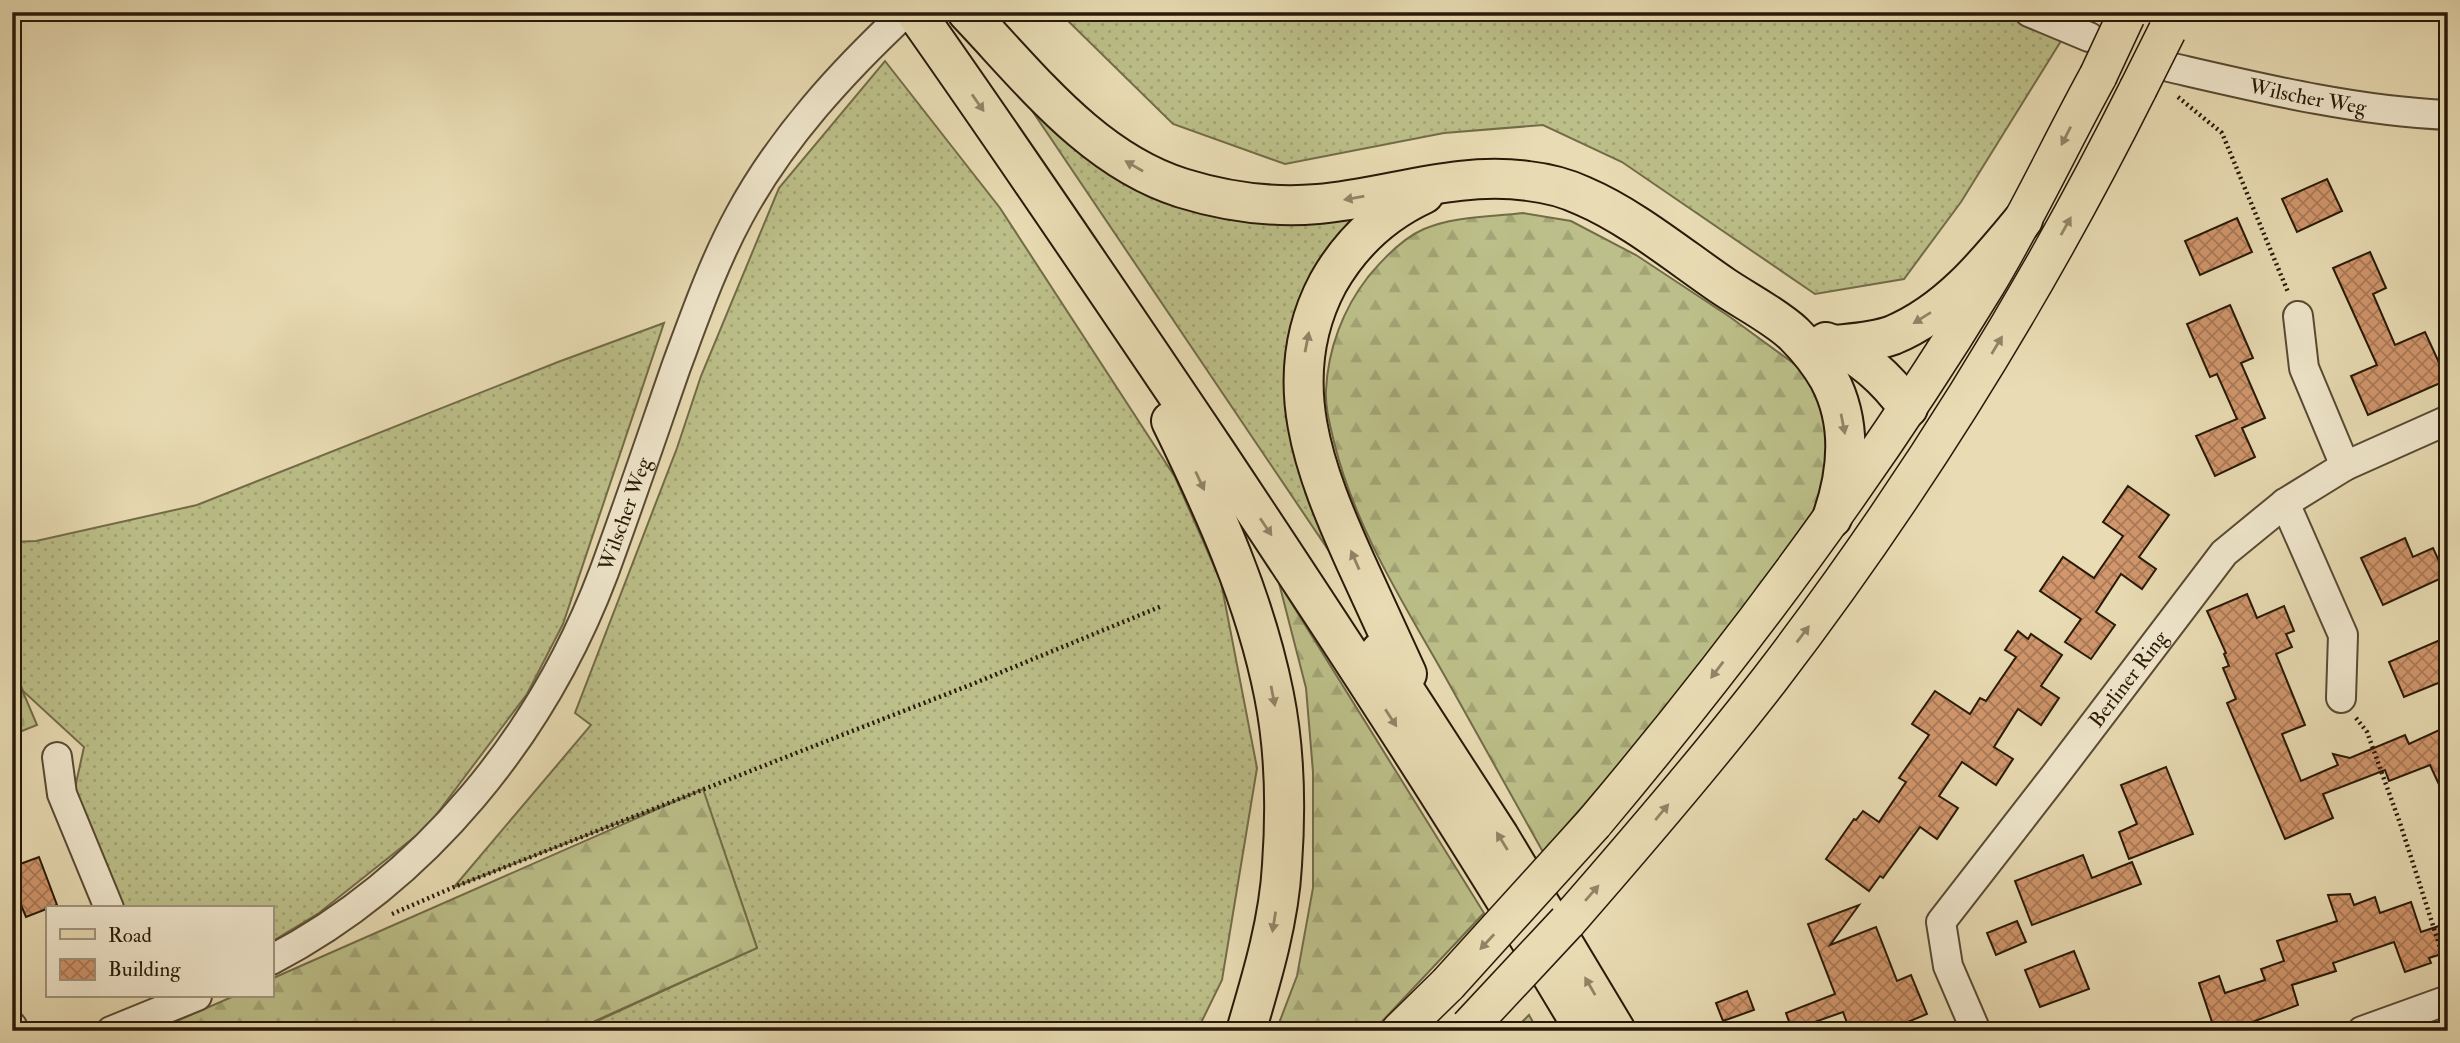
<svg xmlns="http://www.w3.org/2000/svg" width="2460" height="1043" viewBox="0 0 2460 1043" font-family="'IM FELL Double Pica',serif">
<style>
.grass{fill:url(#grass-dots);stroke:#726c48;stroke-width:2}
.forest{fill:url(#forest-firs);stroke:#726c48;stroke-width:2}
.cemetery{fill:url(#cemetery-stones);stroke:#726c48;stroke-width:2}
.building{fill:url(#building-cross-hatch);stroke:#281908;stroke-width:2}
.lines{fill:none;stroke-linecap:round;stroke-linejoin:round}
.minor-casing{stroke:#584a33;stroke-width:32}
.major-casing{stroke:#281908;stroke-width:40}
.highway-casing{stroke:#281908;stroke-width:42}
.path{stroke:#281908;stroke-width:4.5;stroke-dasharray:2 3.5;stroke-linecap:butt}
.minor{stroke:#f1e8ce;stroke-width:28}
.major{stroke:#e9dcb4;stroke-width:37}
.highway{stroke:#e9dcb4;stroke-width:38}
.major-bridge-casing{stroke:#281908;stroke-width:40;stroke-linecap:butt}
.major-bridge{stroke:#e9dcb4;stroke-width:37}
.oneway{fill:#928467}
.labels{text-anchor:middle;stroke-width:5;stroke-linejoin:round;paint-order:stroke}
.street-label{font-size:21px;fill:#281908;stroke:#f1e8ce}
</style>
<defs>
<pattern id="grass-dots" width="8" height="8" patternUnits="userSpaceOnUse" patternTransform="scale(1.75)"><rect width="8" height="8" fill="#bcbf89"/><path d="M2 2h.1M6 6h.1" fill="none" stroke="#a2a475" stroke-width="1.8" stroke-linecap="round"/></pattern>
<pattern id="forest-firs" width="22" height="20" patternUnits="userSpaceOnUse" patternTransform="scale(1.75)"><rect width="22" height="20" fill="#bcbf89"/><path d="M5 1l3.5 6h-7zM16 11l3.5 6h-7z" fill="#a2a475"/></pattern>
<pattern id="cemetery-stones" width="16" height="16" patternUnits="userSpaceOnUse" patternTransform="scale(1.75)"><rect width="16" height="16" fill="#bcbf89"/><path d="M2 7V4a2 2 0 0 1 4 0v3zM10 15v-3a2 2 0 0 1 4 0v3z" fill="#a2a475"/></pattern>
<pattern id="building-cross-hatch" width="8" height="8" patternUnits="userSpaceOnUse" patternTransform="scale(1.75)"><rect width="8" height="8" fill="#d2976d"/><path d="M0 0l8 8M0 8l8-8" fill="none" stroke="#aa7a58"/></pattern>
</defs>
<rect width="100%" height="100%" fill="#e9dcb4"/>
<filter id="stains"><feTurbulence type="fractalNoise" baseFrequency=".00286" numOctaves="4"/><feColorMatrix values="0 0 0 0 .2 0 0 0 0 .09 0 0 0 0 .02 0 0 0 .5 -.17"/></filter>
<radialGradient id="worn" r=".72"><stop offset=".6" stop-color="#630" stop-opacity="0"/><stop offset="1" stop-color="#630" stop-opacity=".3"/></radialGradient>
<g class="grass">
<polygon points="1067,12 2079,12 1961,202 1904,279 1815,294 1622,162 1543,125 1444,133 1285,164 1173,124 1066,19"/>
<polygon points="885,61 1000,208 1175,477 1221,582 1257,768 1222,980 1197,1031 598,1031 595,1022 757,948 703,790 454,887 591,725 575,713 677,448 701,376 779,188"/>
<polygon points="1006,72 1110,168 1366,204 1301,311 1360,597"/>
<polygon points="664,323 563,624 527,694 427,827 319,913 271,942 271,908 120,908 73,797 84,747 23,691 12,666 12,542 36,541 197,505 558,362"/>
</g>
<g class="forest">
<path d="M1523,213L1571,221L1636,255L1730,317L1808,374L1838,444L1821,500L1746,605L1667,709L1543,852C1511,795 1479,737 1447,680C1404,604 1355,528 1334,442C1330,425 1325,407 1326,390C1328,349 1343,309 1368,277C1382,260 1403,238 1424,229C1454,216 1490,217 1523,213Z"/>
<polygon points="1279,583 1484,913 1373,1031 1276,1031 1297,976 1313,888 1313,772 1306,688"/>
<polygon points="703,789 757,948 595,1021 598,1031 154,1031 234,996 271,996 271,979"/>
<polygon points="1529,1015 1538,1031 1513,1031"/>
</g>
<polygon class="cemetery" points="12,666 37,725 12,735"/>
<g class="building">
<polygon points="2327,179 2342,211 2297,232 2282,199"/>
<polygon points="2237,218 2252,252 2200,275 2185,241"/>
<polygon points="2370,252 2386,288 2373,294 2395,345 2425,332 2447,380 2368,415 2351,376 2377,365 2333,268"/>
<polygon points="2230,305 2253,358 2241,363 2265,418 2242,428 2255,457 2215,476 2196,436 2237,419 2217,374 2210,377 2187,324"/>
<polygon points="2128,486 2169,515 2139,557 2156,569 2142,589 2121,574 2096,612 2115,625 2091,659 2065,642 2081,619 2040,591 2063,557 2094,578 2123,536 2103,522"/>
<polygon points="2405,538 2413,557 2433,548 2446,576 2383,605 2361,558"/>
<polygon points="2247,594 2257,618 2284,606 2294,631 2286,634 2292,647 2276,654 2305,725 2282,734 2301,781 2338,765 2333,754 2350,758 2405,735 2409,744 2448,726 2448,804 2430,765 2389,781 2385,770 2323,794 2333,818 2285,839 2227,703 2236,699 2223,668 2229,666 2224,654 2226,653 2207,611"/>
<polygon points="2018,631 2028,639 2031,634 2062,655 2041,686 2059,698 2041,725 2018,709 1994,747 2013,759 1996,785 1962,762 1939,796 1958,808 1937,839 1920,827 1883,878 1880,876 1869,891 1826,859 1854,819 1856,820 1863,811 1879,822 1906,782 1899,778 1929,735 1912,724 1935,691 1970,714 1980,698 1986,701 2016,657 2005,650"/>
<polygon points="2440,640 2448,659 2448,679 2404,697 2389,662"/>
<polygon points="2166,767 2193,834 2129,859 2119,832 2137,824 2121,785"/>
<polygon points="2083,855 2092,878 2132,862 2141,884 2032,925 2015,881"/>
<polygon points="39,857 57,905 26,917 19,900 12,902 12,867"/>
<polygon points="2350,894 2354,905 2375,897 2380,913 2411,902 2421,932 2448,923 2448,952 2429,958 2431,963 2405,972 2394,942 2333,963 2336,971 2292,985 2298,1005 2228,1031 2215,1031 2199,983 2219,976 2225,993 2265,980 2261,969 2284,961 2277,941 2337,921 2328,895"/>
<polygon points="1859,905 1830,945 1876,927 1897,981 1911,975 1927,1014 1886,1031 1850,1031 1843,1012 1792,1030 1786,1013 1835,994 1808,924"/>
<polygon points="2017,921 2026,942 1996,955 1987,933"/>
<polygon points="2074,951 2089,989 2040,1007 2025,970"/>
<polygon points="1747,991 1754,1010 1723,1021 1716,1003"/>
</g>
<g class="lines">
<g class="minor-casing">
<g id="minor">
<polyline points="2029,12 2089,37"/>
<path id="s1" d="M2169,67C2260,88 2354,111 2448,115"/>
<polyline points="2298,316 2304,368 2345,466"/>
<polyline points="2285,503 2343,635 2341,698"/>
<polyline points="57,757 62,794 109,908"/>
<path id="s2" d="M271,960C426,879 543,734 604,572C629,504 652,436 676,367C695,316 713,264 739,216C781,138 842,72 906,12"/>
<polyline points="12,1026 14,1031"/>
<polyline points="111,1031 197,996"/>
<path id="s3" d="M1976,1031L1948,966L1941,922L2056,774L2224,553L2285,503L2345,466L2448,420"/>
<polyline points="2362,1031 2448,1000"/>
</g>
</g>
<g class="major-casing">
<g id="major">
<path d="M1594,823C1737,653 1871,474 1986,285C2027,217 2060,145 2098,76"/>
<path d="M1567,922C1636,843 1705,763 1770,679C1911,495 2034,297 2138,89"/>
<polyline points="1400,1031 1448,984"/>
</g>
</g>
<g class="highway-casing">
<g id="highway">
<path d="M915,12C1018,158 1117,305 1216,452C1343,643 1468,834 1585,1031"/>
<path d="M967,12C1030,78 1092,160 1182,188C1227,202 1271,208 1318,204C1389,198 1455,171 1528,181C1546,183 1566,188 1583,196C1632,217 1679,256 1723,286C1745,301 1775,316 1794,334C1807,347 1820,363 1829,379C1853,424 1848,472 1832,518"/>
<path d="M1826,342C1859,352 1888,380 1908,408"/>
<path d="M1834,345C1853,343 1874,342 1893,335C1948,312 1986,265 2023,220"/>
<path d="M1171,421C1214,509 1255,599 1274,695C1285,750 1286,809 1282,865C1279,921 1262,977 1246,1031"/>
<polyline points="1380,652 1499,836 1616,1031"/>
<path d="M1407,674C1390,637 1373,600 1356,563C1315,472 1277,379 1328,283C1350,244 1383,213 1424,194"/>
</g>
</g>
<g class="path">
<polyline points="12,12 13,12"/>
<polyline points="2178,97 2222,133 2288,292"/>
<polyline points="2356,718 2367,732 2400,823 2448,972"/>
<polyline points="392,914 454,887 975,683 1162,606"/>
</g>
<use href="#minor" class="minor"/>
<use href="#major" class="major"/>
<use href="#highway" class="highway"/>
<g class="major-bridge-casing">
<g id="major-bridge">
<polyline points="2098,76 2126,16"/>
<polyline points="2138,89 2167,31"/>
<polyline points="1448,984 1594,823"/>
<polyline points="1469,1027 1567,922"/>
</g>
</g>
<use href="#major-bridge" class="major-bridge"/>
</g>
<defs><path id="oneway-solid" d="M-6-.8H1V-3.2L6.5 0L1 3.2V.8H-6Z" transform="scale(1.75)"/></defs>
<g class="oneway">
<use href="#oneway-solid" transform="translate(978 103) rotate(55)"/>
<use href="#oneway-solid" transform="translate(2066 136) rotate(117)"/>
<use href="#oneway-solid" transform="translate(1134 166) rotate(-150)"/>
<use href="#oneway-solid" transform="translate(1354 198) rotate(170)"/>
<use href="#oneway-solid" transform="translate(2066 226) rotate(-61)"/>
<use href="#oneway-solid" transform="translate(1922 318) rotate(148)"/>
<use href="#oneway-solid" transform="translate(1307 342) rotate(-79)"/>
<use href="#oneway-solid" transform="translate(1997 345) rotate(-59)"/>
<use href="#oneway-solid" transform="translate(1843 424) rotate(79)"/>
<use href="#oneway-solid" transform="translate(1200 481) rotate(65)"/>
<use href="#oneway-solid" transform="translate(1266 527) rotate(56)"/>
<use href="#oneway-solid" transform="translate(1355 560) rotate(-114)"/>
<use href="#oneway-solid" transform="translate(1803 634) rotate(-53)"/>
<use href="#oneway-solid" transform="translate(1717 670) rotate(127)"/>
<use href="#oneway-solid" transform="translate(1273 696) rotate(79)"/>
<use href="#oneway-solid" transform="translate(1391 718) rotate(57)"/>
<use href="#oneway-solid" transform="translate(1662 812) rotate(-50)"/>
<use href="#oneway-solid" transform="translate(1502 841) rotate(-122)"/>
<use href="#oneway-solid" transform="translate(1592 893) rotate(-49)"/>
<use href="#oneway-solid" transform="translate(1274 922) rotate(99)"/>
<use href="#oneway-solid" transform="translate(1487 942) rotate(133)"/>
<use href="#oneway-solid" transform="translate(1590 986) rotate(-120)"/>
</g>
<g class="labels">
<g class="street-label">
<text dy="7" stroke="none"><textPath href="#s1" startOffset="142">Wilscher Weg</textPath></text>
<text dy="7" stroke="none"><textPath href="#s2" startOffset="584">Wilscher Weg</textPath></text>
<text dy="7" stroke="none"><textPath href="#s3" startOffset="422">Berliner Ring</textPath></text>
</g>
</g>
<rect width="2460" height="1043" fill="none" stroke="#e9dcb4" stroke-width="42"/>
<rect x="14" y="14" width="2432" height="1015" fill="none" stroke="#281908" stroke-width="3.5"/>
<rect x="21" y="21" width="2418" height="1001" fill="none" stroke="#281908" stroke-width="2"/>
<rect x="46" y="906" width="228" height="91" fill="#f1e8ce" stroke="#a1957f" stroke-width="2"/>
<rect x="60" y="929" width="35" height="10" fill="#e9dcb4" stroke="#a1957f" stroke-width="2"/>
<text x="108" y="942" font-size="21" fill="#281908">Road</text>
<rect x="60" y="959" width="35" height="21" fill="url(#building-cross-hatch)" stroke="#a1957f" stroke-width="2"/>
<text x="108" y="976" font-size="21" fill="#281908">Building</text>
<rect width="100%" height="100%" filter="url(#stains)"/>
<rect width="100%" height="100%" fill="url(#worn)"/>
</svg>
